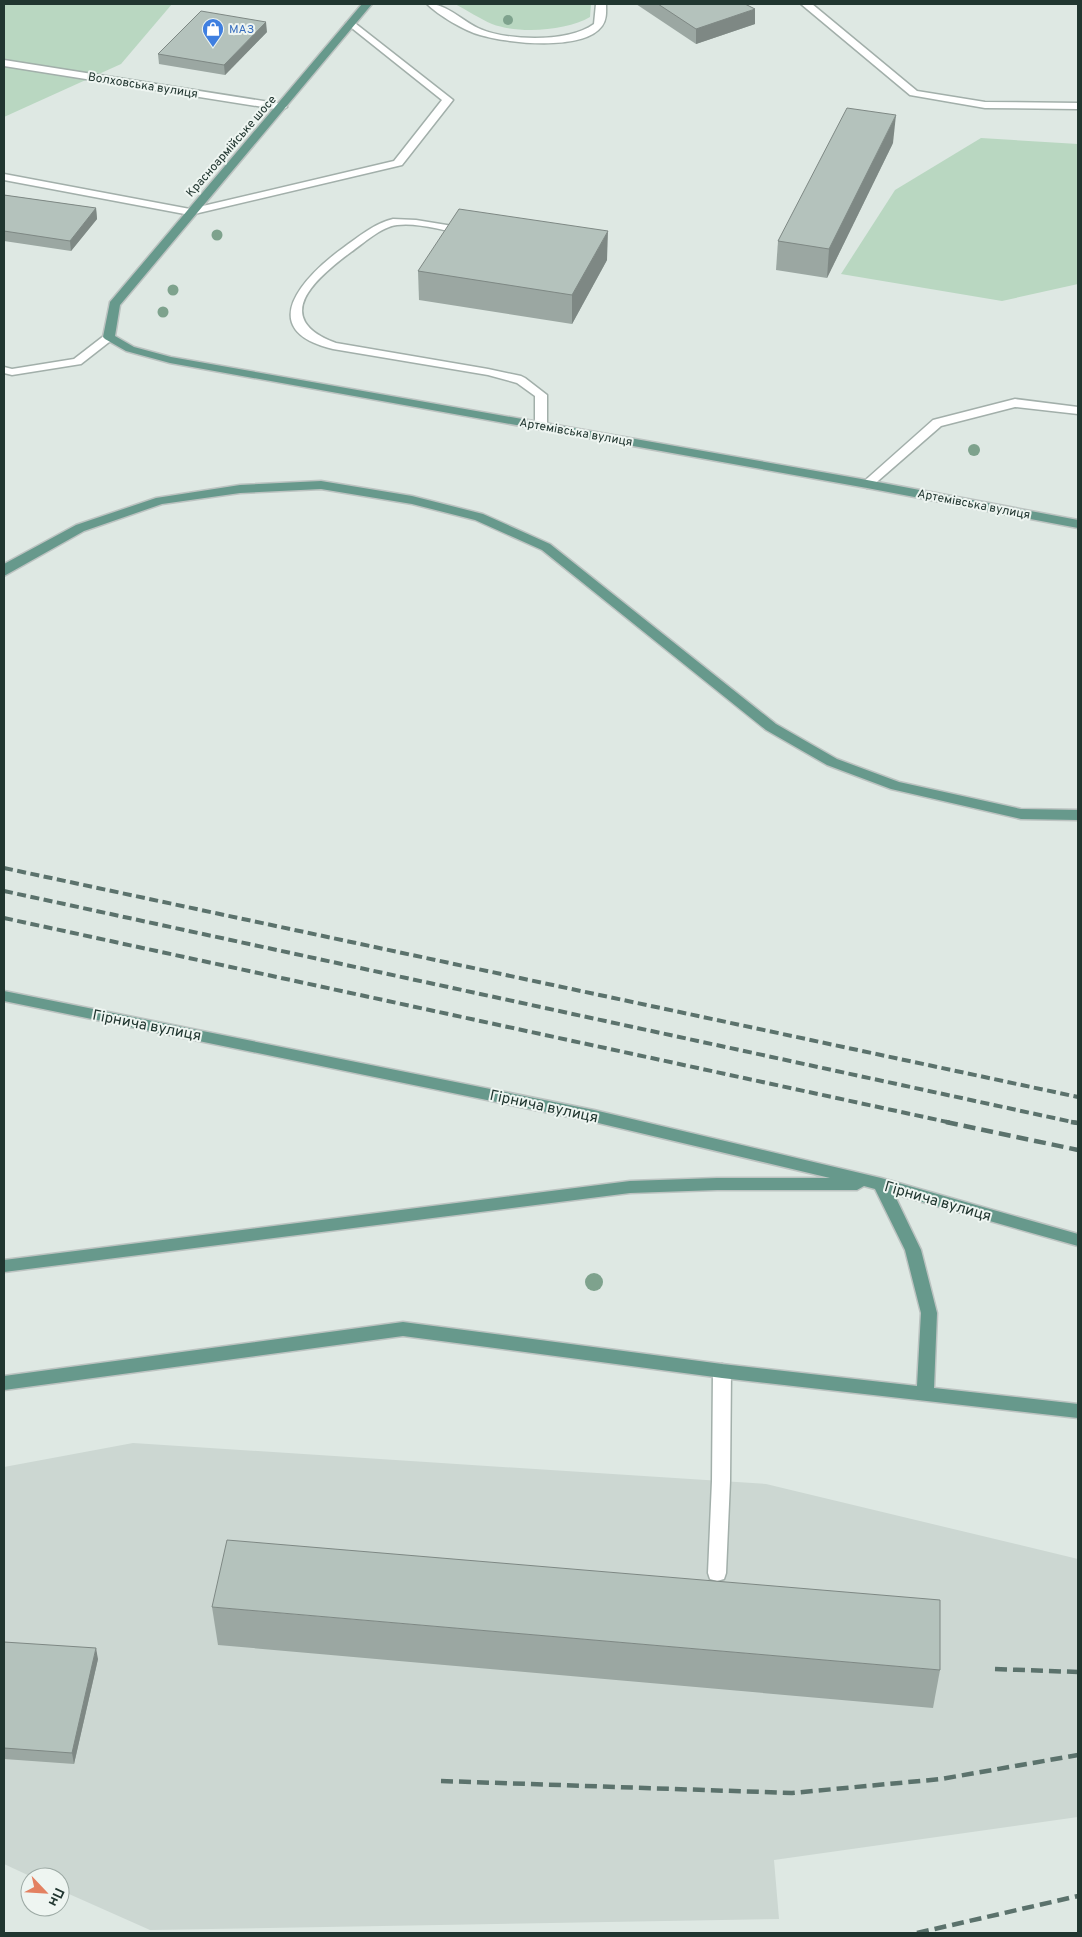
<svg xmlns="http://www.w3.org/2000/svg" width="1082" height="1937" viewBox="0 0 1082 1937" font-family="Overpass,sans-serif">
<style>
.built{fill:#ccd7d2}
.green{fill:#b9d7c1}
.lines{fill:none;stroke-linecap:round;stroke-linejoin:round}
.minor-casing{stroke:#a2afaa;stroke-width:3}
.major-casing{stroke:#bcc3c1;stroke-width:3}
.minor{fill:#fff;fill-rule:evenodd}
.major{fill:#67998c;fill-rule:evenodd}
.rail-far1{stroke:#5b726c;stroke-width:4;stroke-dasharray:9 4.5;stroke-linecap:butt}
.rail{stroke:#5b726c;stroke-width:4.5;stroke-dasharray:12 6;stroke-linecap:butt}
.tree{fill:#7ea28d}
.wall{fill:#9ba7a2}
.shaded-wall{fill:#7e8884}
.building{fill:#b4c2bc;stroke:#7e8884}
.labels{text-anchor:middle;stroke-width:4;stroke-linejoin:round;paint-order:stroke}
.far-shop-label{font-size:12px;fill:#366cbe;stroke:#eef5f1;text-anchor:start}
.far-street-label{font-size:12px;fill:#213630;stroke:#eef5f1}
.street-label{font-size:15px;fill:#213630;stroke:#eef5f1}
</style>
<rect width="100%" height="100%" fill="#dee8e3"/>
<polygon class="built" points="133,1443 766,1484 1078,1559 1078,1817 774,1860 779,1919 150,1930 60,1890 60,1877 32,1877 4,1864 4,1467"/>
<g class="green">
<polygon points="4,4 172,4 121,64 4,117"/>
<path d="M455,4H591L590,17C567,31 518,34 492,24C480,19 467,10 455,4Z"/>
<polygon points="981,138 1078,144 1078,284 1002,301 841,274 895,190"/>
</g>
<g class="lines">
<g class="minor-casing">
<g id="minor">
<path d="M427,4C446,3 461,20 478,28C506,41 568,43 594,24L596,4H606C606,11 607,19 602,26C583,52 507,43 480,35C465,31 438,15 427,4Z"/>
<polygon points="801,4 812,4 917,91 985,102 1078,103 1078,109 985,108 910,95"/>
<polygon points="351,20 453,100 402,165 190,215 4,180 4,174 190,209 394,161 442,100 348,25 346,23"/>
<polygon points="4,60 282,104 287,107 282,110 4,66"/>
<path d="M393,219L416,220L465,228L470,231L465,234C445,231 417,222 397,225C381,227 364,243 351,252C316,278 269,318 336,343L488,369L521,376L525,378L547,395V426L545,429H537L535,426V396L517,383L488,375L333,349C253,330 304,276 343,248C358,237 375,223 393,219Z"/>
<polygon points="109,334 115,337 113,339 81,364 12,375 4,373 4,367 12,369 74,359 105,335"/>
<polygon points="1015,399 1078,407 1078,414 1015,407 941,426 871,487 867,488 861,484 933,420"/>
<polygon points="722,1364 728,1366 731,1371 730,1481 726,1573 724,1579 717,1581 710,1579 708,1573 712,1481 713,1371 716,1366"/>
</g>
</g>
<g class="major-casing">
<g id="major">
<polygon points="362,4 372,4 120,305 115,336 134,347 171,357 867,480 1078,520 1078,528 867,488 170,363 126,351 105,339 103,337 110,302"/>
<polygon points="321,481 412,496 483,514 550,544 776,724 837,759 899,782 1021,809 1078,810 1078,820 1021,819 891,789 827,765 766,730 542,550 475,520 412,504 321,489 240,493 162,504 84,531 4,576 4,564 76,525 156,498 240,485"/>
<polygon points="4,991 594,1110 881,1178 1078,1234 1078,1246 894,1194 921,1250 937,1313 934,1388 1078,1404 1078,1418 722,1378 403,1336 4,1390 4,1376 403,1322 722,1364 917,1386 921,1313 905,1250 875,1189 864,1186 857,1190 717,1190 630,1193 4,1272 4,1260 630,1181 717,1178 830,1178 594,1122 4,1001"/>
</g>
</g>
<use href="#minor" class="minor"/>
<use href="#major" class="major"/>
<g class="rail-far1">
<polyline points="4,868 1078,1097"/>
<polyline points="4,891 1077,1123"/>
<polyline points="4,918 952,1123"/>
</g>
<g class="rail">
<polyline points="946,1122 1078,1150"/>
<polyline points="1071,1122 1078,1123"/>
<polyline points="995,1669 1078,1672"/>
<polyline points="441,1781 792,1793 941,1779 1078,1755"/>
<polyline points="917,1933 1078,1896"/>
</g>
</g>
<g class="tree">
<circle cx="508" cy="20" r="5"/>
<circle cx="217" cy="235" r="5.5"/>
<circle cx="173" cy="290" r="5.5"/>
<circle cx="163" cy="312" r="5.5"/>
<circle cx="974" cy="450" r="6"/>
<circle cx="594" cy="1282" r="9"/>
</g>
<g class="wall">
<polygon points="636,4 745,4 755,24 696,44"/>
<polygon points="267,32 225,75 159,64 158,54"/>
<polygon points="893,143 827,278 776,270 778,241"/>
<polygon points="4,195 96,208 97,219 71,251 4,241"/>
<polygon points="607,260 572,324 419,300 418,271"/>
<polygon points="212,1607 940,1670 933,1708 218,1645"/>
<polygon points="4,1642 98,1659 74,1764 4,1759"/>
</g>
<g class="shaded-wall">
<polygon points="755,9 755,24 696,44 696,29"/>
<polygon points="266,22 267,32 225,75 224,65"/>
<polygon points="896,115 893,143 827,278 829,249"/>
<polygon points="96,208 97,219 71,251 70,241"/>
<polygon points="608,231 607,260 572,324 572,295"/>
<polygon points="96,1648 98,1659 74,1764 72,1753"/>
</g>
<g class="building">
<polygon points="658,4 745,4 755,9 696,29"/>
<polygon points="201,11 266,22 224,65 158,54"/>
<polygon points="847,108 896,115 829,249 778,241"/>
<polygon points="4,195 96,208 70,241 4,231"/>
<polygon points="459,209 608,231 572,295 418,271"/>
<polygon points="227,1540 940,1600 940,1670 212,1607"/>
<polygon points="4,1642 96,1648 72,1753 4,1748"/>
</g>
<defs>
<g id="shop-pin" transform="scale(1.125)"><path d="M0 17L-7.5 6A9.5 9.5 0 1 1 7.5 6Z" fill="#3f7fe0" stroke="#eef5f1"/><path d="M-5-2.5h2.3a2.7 3.5 0 0 1 5.4 0H5L5.5 6h-11ZM-1.5-2.5h3a1.5 2.3 0 0 0-3 0Z" fill="#fff"/></g>
</defs>
<g fill-rule="evenodd">
<use href="#shop-pin" x="213" y="29"/>
</g>
<g class="labels">
<g class="far-shop-label">
<text x="229" y="33">МАЗ</text>
</g>
<g class="far-street-label">
<text transform="translate(143 85) rotate(9)" y="4">Волховська вулиця</text>
<text transform="translate(231 146) rotate(-49)" y="4">Красноармійське шосе</text>
<text transform="translate(576 432) rotate(10)" y="4">Артемівська вулиця</text>
<text transform="translate(974 504) rotate(11)" y="4">Артемівська вулиця</text>
</g>
<g class="street-label">
<text transform="translate(147 1025) rotate(11)" y="5">Гірнича вулиця</text>
<text transform="translate(544 1106) rotate(12)" y="5">Гірнича вулиця</text>
<text transform="translate(938 1201) rotate(16)" y="5">Гірнича вулиця</text>
</g>
</g>
<rect width="1082" height="1937" fill="none" stroke="#213630" stroke-width="10"/>
<g transform="translate(45 1892) rotate(115)"><circle r="24" fill="#eef5f1" stroke="#9ca9a4"/>
<path d="M0-4L9 19L0 12L-9 19Z" fill="#e38161"/>
<text y="-8" font-size="14" font-weight="bold" text-anchor="middle" fill="#213630">Пн</text>
</g>
</svg>
